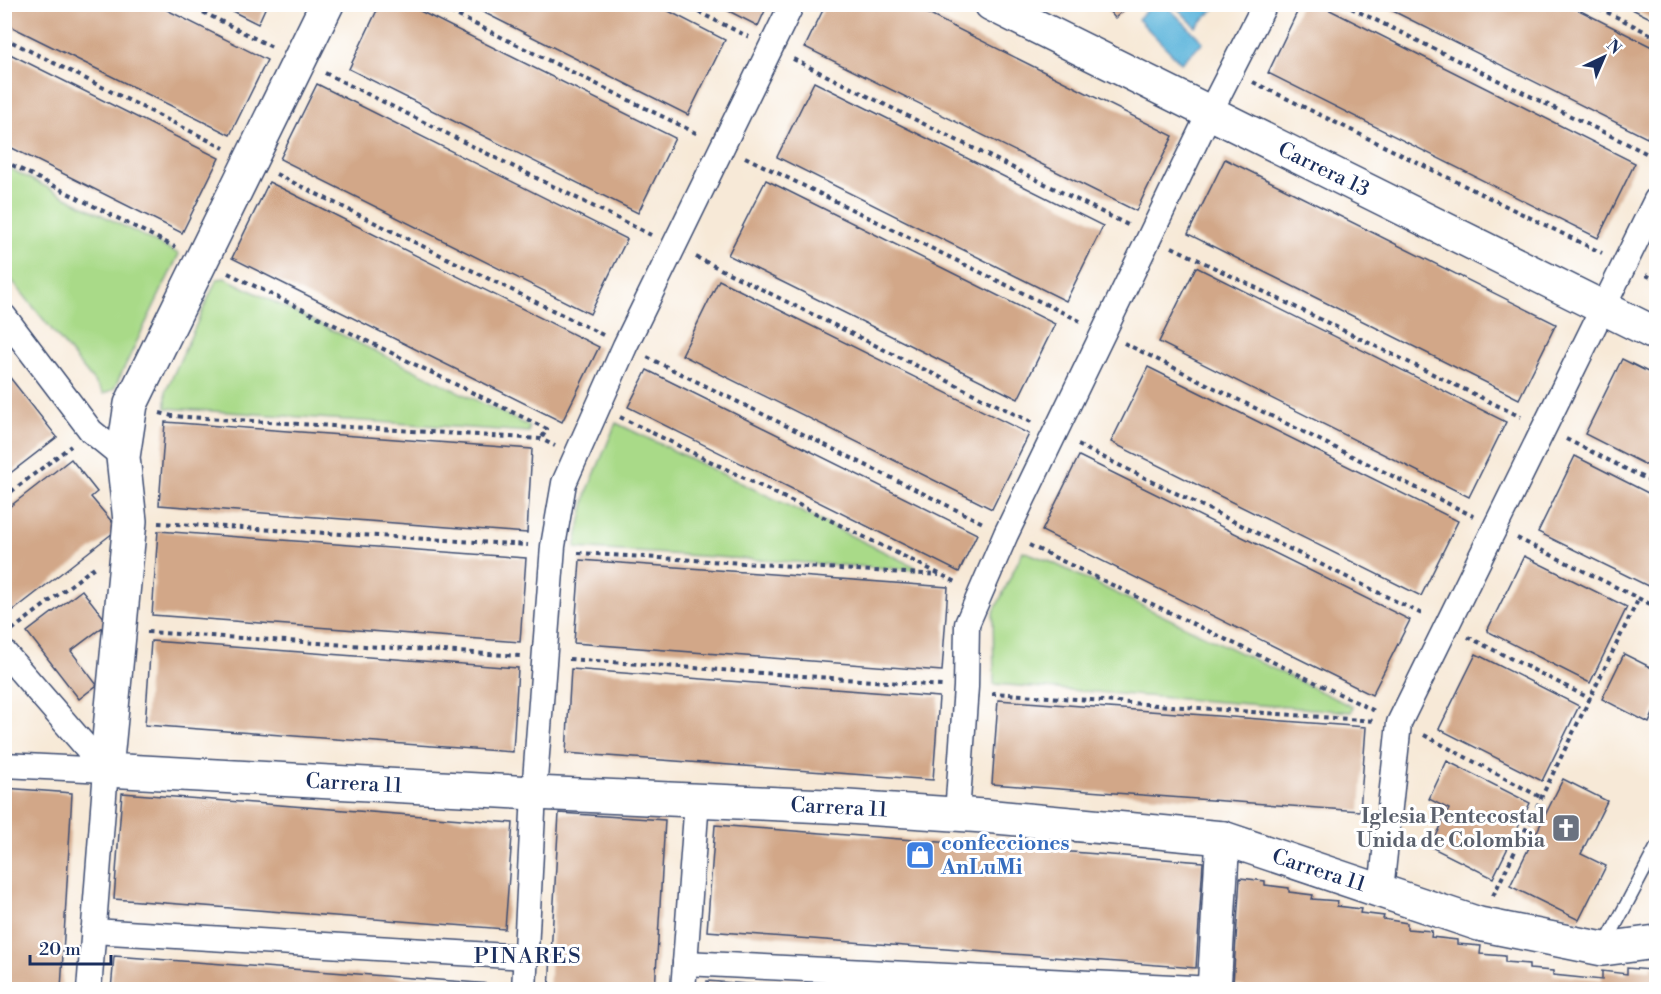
<svg xmlns="http://www.w3.org/2000/svg" width="1661" height="994" viewBox="0 0 1661 994" font-family="'Libre Bodoni',serif">
<style>
.green{fill:#a9da88;stroke:#628473;stroke-width:1.5}
.water{fill:#5fb6dc;stroke:#3d729d;stroke-width:1.5}
.building{fill:#d2a788}
.lines{fill:none;stroke-linecap:round;stroke-linejoin:round}
.lane-casing{stroke:#3c4b70;stroke-width:15}
.street-casing{stroke:#3c4b70;stroke-width:27}
.secondary-casing{stroke:#3c4b70;stroke-width:36}
.path{stroke:#3c4b70;stroke-width:4;stroke-dasharray:4.5 4.5;stroke-linecap:butt}
.lane{stroke:#fff;stroke-width:12}
.street{stroke:#fff;stroke-width:24}
.secondary{stroke:#fff;stroke-width:33}
.labels{text-anchor:middle;stroke-width:6;stroke-linejoin:round;paint-order:stroke}
.street-label{font-size:21px;fill:#1b2f5e;stroke:#fff}
.worship-label{font-size:21px;font-weight:bold;fill:#5b616d;stroke:#fff;text-anchor:end}
.shop-label{font-size:21px;font-weight:bold;fill:#366cbe;stroke:#fff;text-anchor:start}
.neighbourhood-label{font-size:22px;letter-spacing:1.5px;fill:#1b2f5e;stroke:#fff}
</style>
<rect width="100%" height="100%" fill="#fff"/>
<filter id="ink" filterUnits="userSpaceOnUse"><feTurbulence type="fractalNoise" baseFrequency=".0167" numOctaves="2"/><feDisplacementMap in="SourceGraphic" scale="12" xChannelSelector="R" yChannelSelector="G"/><feConvolveMatrix kernelMatrix="1 2 1 2 8 2 1 2 1" color-interpolation-filters="sRGB"/></filter>
<filter id="wash" filterUnits="userSpaceOnUse"><feTurbulence type="fractalNoise" baseFrequency=".008" numOctaves="4" result="noise"/><feDisplacementMap in="SourceGraphic" scale="24" xChannelSelector="R" yChannelSelector="G"/><feGaussianBlur stdDeviation="1.35" result="paint"/><feColorMatrix in="noise" values="0 0 0 0 0 0 0 0 0 0 0 0 0 0 0 0 0 1.4 0 .05"/><feComposite in="paint" operator="in"/></filter>
<g filter="url(#wash)">
<rect width="100%" height="100%" fill="#f7e9d7"/>
<g class="green">
<polygon points="5,166 179,254 114,389 104,394 5,272"/>
<polygon points="225,278 529,426 529,432 166,408 166,391 217,279"/>
<polygon points="616,423 914,566 915,570 575,548 587,492"/>
<polygon points="1023,551 1049,561 1353,707 1351,712 994,684 993,614"/>
</g>
<g class="water">
<polygon points="1153,4 1166,5 1203,42 1181,63 1138,19"/>
<polygon points="1177,4 1218,4 1218,5 1196,27 1175,6"/>
</g>
<g id="blocks">
<g class="building">
<polygon points="4,4 155,4 267,60 230,135 4,23"/>
<polygon points="218,4 267,4 258,24"/>
<polygon points="380,4 406,4 675,138 638,213 349,69"/>
<polygon points="467,4 655,4 725,40 688,115"/>
<polygon points="715,4 768,4 758,26"/>
<polygon points="826,4 908,4 1173,136 1136,211 805,47"/>
<polygon points="1103,4 1131,4 1115,18"/>
<polygon points="1301,4 1318,4 1635,163 1598,238 1268,73"/>
<polygon points="1379,4 1567,4 1656,49 1656,119 1647,138"/>
<polygon points="1624,4 1656,4 1656,21 1634,10"/>
<polygon points="4,51 219,158 182,233 4,144"/>
<polygon points="814,82 1103,226 1066,301 777,157"/>
<polygon points="317,84 627,239 590,314 280,159"/>
<polygon points="1225,159 1556,324 1519,399 1188,234"/>
<polygon points="766,180 1055,324 1018,399 728,255"/>
<polygon points="269,182 599,347 562,422 232,258"/>
<polygon points="1196,267 1506,422 1469,497 1159,342"/>
<polygon points="719,280 1029,434 992,509 682,355"/>
<polygon points="1622,359 1656,376 1656,470 1585,434"/>
<polygon points="1148,367 1458,521 1421,596 1111,442"/>
<polygon points="4,370 57,437 4,478"/>
<polygon points="647,370 977,534 959,572 628,407"/>
<polygon points="165,422 532,449 527,533 159,505"/>
<polygon points="1079,456 1410,620 1372,695 1042,531"/>
<polygon points="1575,456 1656,497 1656,590 1538,532"/>
<polygon points="71,459 97,492 91,497 118,529 14,610 4,598 4,511"/>
<polygon points="158,531 526,558 520,642 152,615"/>
<polygon points="1524,556 1627,607 1590,683 1487,631"/>
<polygon points="580,560 948,587 942,671 574,643"/>
<polygon points="82,590 108,623 71,651 97,685 79,699 27,632"/>
<polygon points="151,641 518,668 513,752 145,725"/>
<polygon points="1476,654 1579,706 1542,781 1439,729"/>
<polygon points="1624,654 1656,670 1656,707 1649,723 1602,699"/>
<polygon points="571,669 939,697 933,780 566,753"/>
<polygon points="998,700 1366,727 1360,811 992,784"/>
<polygon points="1447,761 1530,803 1493,878 1431,847 1449,809 1429,799"/>
<polygon points="1563,779 1607,801 1581,854 1606,866 1579,920 1510,886"/>
<polygon points="4,788 72,793 61,990 4,990"/>
<polygon points="122,793 513,823 505,929 114,899"/>
<polygon points="559,813 665,820 655,990 549,990"/>
<polygon points="715,825 1203,862 1196,968 707,931"/>
<polygon points="1240,878 1265,881 1265,885 1289,888 1289,892 1313,895 1312,899 1338,901 1337,906 1361,909 1360,913 1384,916 1383,919 1407,923 1407,929 1432,931 1431,937 1457,940 1457,944 1481,946 1480,954 1505,956 1505,962 1529,964 1529,969 1553,971 1553,975 1602,980 1602,971 1627,974 1627,968 1651,970 1652,966 1656,966 1656,990 1252,990 1233,984"/>
<polygon points="114,956 505,985 504,990 111,990"/>
<polygon points="707,981 803,988 803,990 707,990"/>
</g>
</g>
</g>
<g filter="url(#ink)">
<use href="#blocks" fill-opacity="0" stroke="#3c4b70" stroke-width="1.5"/>
<g class="lines">
<g class="lane-casing">
<polyline id="lane" points="1605,945 1656,848"/>
</g>
<g class="street-casing">
<g id="street">
<polyline points="4,316 91,431 123,457"/>
<polyline points="4,652 106,770"/>
<polyline points="4,765 106,770"/>
<polyline points="957,814 966,687 967,624 1006,534 1210,112 1265,4"/>
<polyline points="1381,890 1399,723 1656,200"/>
<polyline points="93,931 526,957"/>
<polyline points="685,963 1214,989"/>
<polyline points="89,990 106,770"/>
<polyline points="524,990 534,793 553,546 564,483 625,346 792,4"/>
<polyline points="683,990 697,800"/>
</g>
</g>
<g class="secondary-casing">
<g id="secondary">
<polyline points="327,4 131,404 123,457 130,521 106,770 534,793 848,807 984,816 1223,838 1479,924 1603,949 1656,942"/>
<polyline points="991,4 1656,334"/>
<polyline points="1214,990 1223,838"/>
</g>
</g>
<g class="path">
<polyline points="187,4 272,47"/>
<polyline points="434,4 700,135"/>
<polyline points="682,4 749,37"/>
<polyline points="1343,4 1656,158"/>
<polyline points="1591,4 1656,37"/>
<polyline points="4,38 224,148"/>
<polyline points="793,59 1128,225"/>
<polyline points="325,73 651,235"/>
<polyline points="1253,82 1602,253"/>
<polyline points="745,157 1080,321"/>
<polyline points="4,161 175,247"/>
<polyline points="276,174 603,335"/>
<polyline points="1172,247 1521,417"/>
<polyline points="696,257 1033,423"/>
<polyline points="228,273 547,429 541,439"/>
<polyline points="1646,275 1656,280"/>
<polyline points="1124,343 1473,516"/>
<polyline points="647,357 985,524"/>
<polyline points="160,413 172,416 541,439 555,446"/>
<polyline points="620,417 958,583"/>
<polyline points="1566,439 1656,484"/>
<polyline points="1078,445 1424,615"/>
<polyline points="4,497 71,446"/>
<polyline points="158,523 528,545"/>
<polyline points="1517,538 1656,607"/>
<polyline points="1029,545 1377,712"/>
<polyline points="578,553 939,575"/>
<polyline points="12,630 97,565"/>
<polyline points="147,632 520,656"/>
<polyline points="1468,637 1591,699"/>
<polyline points="569,659 942,686"/>
<polyline points="994,696 994,693 1375,721"/>
<polyline points="1424,735 1542,798"/>
<polyline points="1493,896 1639,598"/>
</g>
<use href="#lane" class="lane"/>
<use href="#street" class="street"/>
<use href="#secondary" class="secondary"/>
</g>
</g>
<defs>
<g id="church-square" transform="scale(1.5)"><rect x="-9" y="-9" width="18" height="18" rx="4" fill="#6b7280" stroke="#fff"/><path d="M-1.2-6h2.4v3.5h3.3v2.4h-3.3V6h-2.4V-.1h-3.3v-2.4h3.3Z" fill="#fff"/></g>
<g id="shop-square" transform="scale(1.5)"><rect x="-9" y="-9" width="18" height="18" rx="4" fill="#3f7fe0" stroke="#fff"/><path d="M-5-2.5h2.3a2.7 3.5 0 0 1 5.4 0H5L5.5 6h-11ZM-1.5-2.5h3a1.5 2.3 0 0 0-3 0Z" fill="#fff"/></g>
</defs>
<g fill-rule="evenodd">
<use href="#church-square" x="1566" y="828"/>
<use href="#shop-square" x="920" y="855"/>
</g>
<g class="labels">
<g class="street-label">
<text transform="translate(1324 169) rotate(26)" y="7">Carrera 13</text>
<text transform="translate(354 783) rotate(3)" y="7">Carrera 11</text>
<text transform="translate(839 807) rotate(3)" y="7">Carrera 11</text>
<text transform="translate(1319 870) rotate(18)" y="7">Carrera 11</text>
</g>
<g class="worship-label">
<text x="1545" y="823">Iglesia Pentecostal<tspan x="1545" dy="24">Unida de Colombia</tspan></text>
</g>
<g class="shop-label">
<text x="941" y="850">confecciones<tspan x="941" dy="24">AnLuMi</tspan></text>
</g>
<g class="neighbourhood-label">
<text x="528" y="963">PINARES</text>
</g>
</g>
<rect width="1661" height="994" fill="none" stroke="#fff" stroke-width="24"/>
<g transform="translate(1604 57) rotate(44)" stroke="#ffffff" stroke-width="4.5" paint-order="stroke">
<path d="M0-4.5L10 22L0 15L-10 22Z" fill="#1b2f5e"/>
<text y="-9" font-size="16" font-weight="bold" text-anchor="middle" fill="#1b2f5e">N</text>
</g>
<path d="M30 955v9h81v-9" fill="none" stroke="#1b2f5e" stroke-width="3"/>
<text x="39" y="955" font-size="18" fill="#1b2f5e" stroke="#ffffff" stroke-width="4.5" paint-order="stroke">20 m</text>
</svg>
